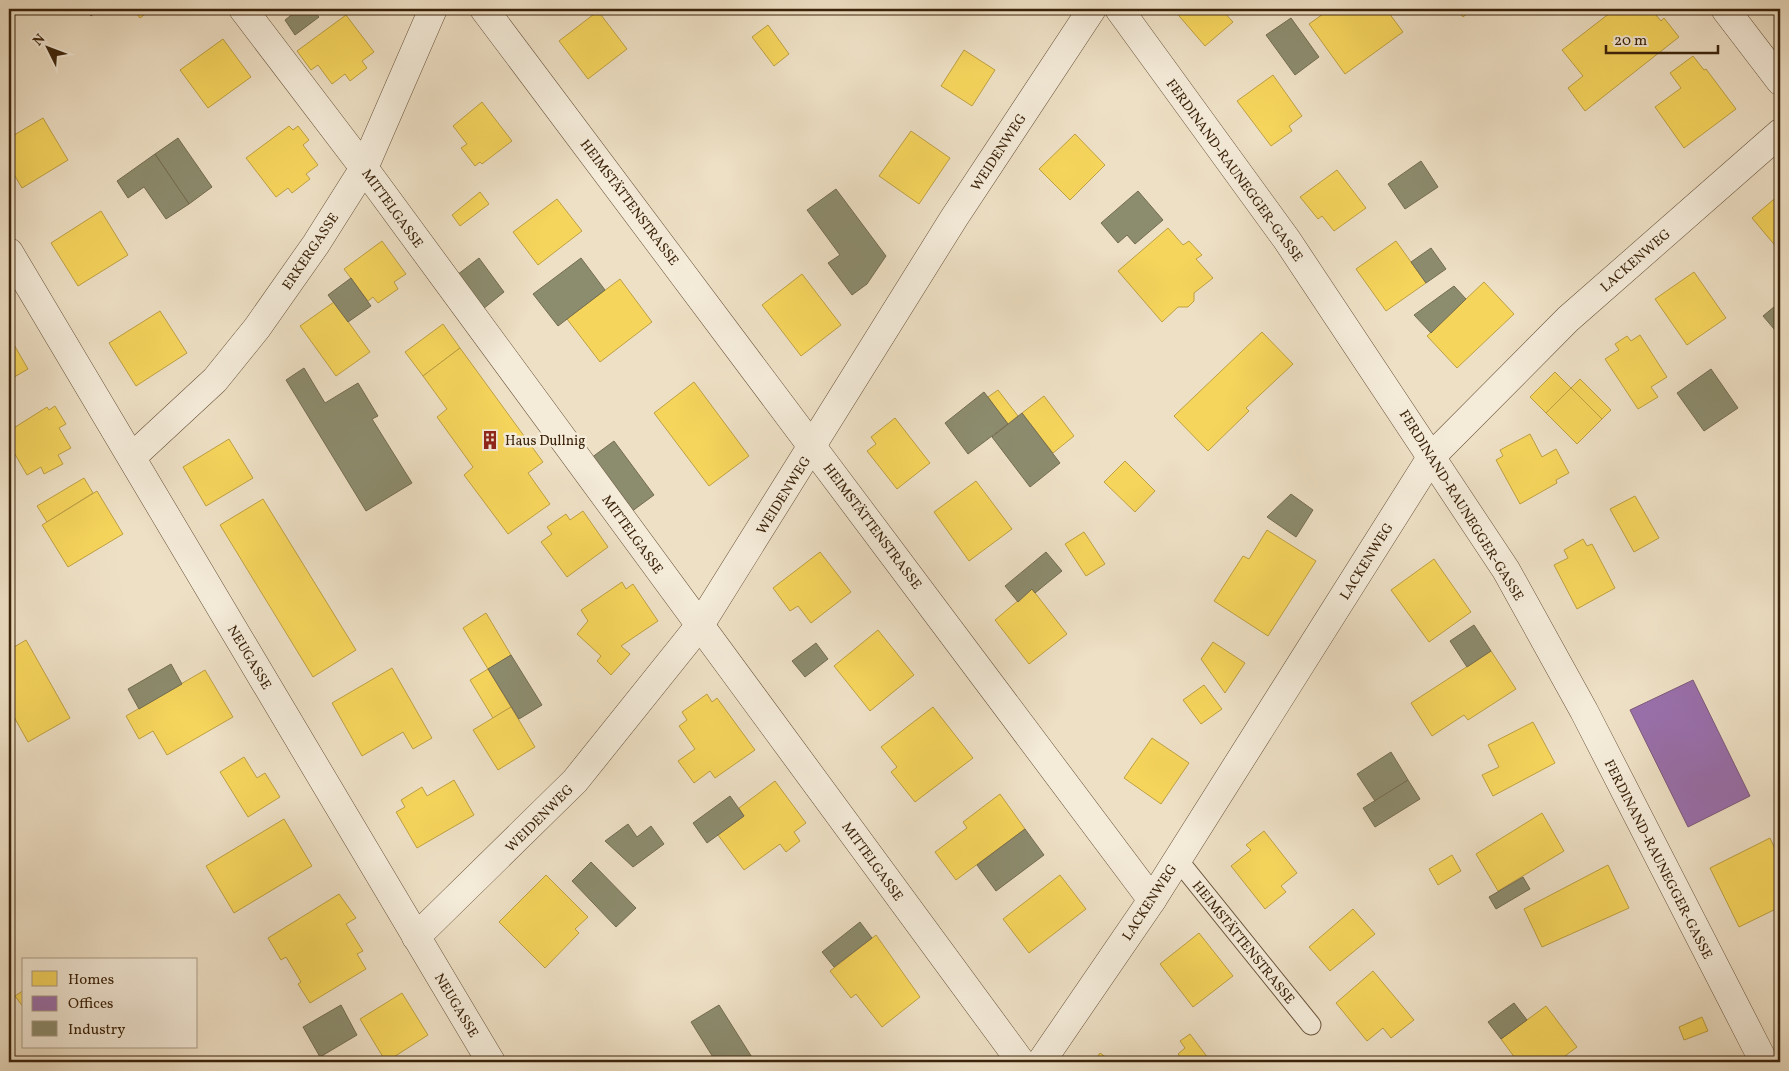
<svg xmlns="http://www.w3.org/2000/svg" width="1789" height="1071" viewBox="0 0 1789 1071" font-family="Vollkorn,serif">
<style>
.homes{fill:#f6d55c;stroke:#bea043}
.offices{fill:#9970ab;stroke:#7d597b}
.industry{fill:#8c8c6e;stroke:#746c50}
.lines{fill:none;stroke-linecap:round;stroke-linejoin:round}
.lane-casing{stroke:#685239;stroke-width:21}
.street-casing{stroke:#685239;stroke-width:29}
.lane{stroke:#f4ebd9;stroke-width:19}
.street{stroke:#f4ebd9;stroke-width:28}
.labels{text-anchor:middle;stroke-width:5;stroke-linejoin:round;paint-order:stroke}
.street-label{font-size:14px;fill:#3b230a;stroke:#f4ebd9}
.poi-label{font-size:14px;fill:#3b230a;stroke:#f4ebd9;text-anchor:start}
</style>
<rect width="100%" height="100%" fill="#eee0c5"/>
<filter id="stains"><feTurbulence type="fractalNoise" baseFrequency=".004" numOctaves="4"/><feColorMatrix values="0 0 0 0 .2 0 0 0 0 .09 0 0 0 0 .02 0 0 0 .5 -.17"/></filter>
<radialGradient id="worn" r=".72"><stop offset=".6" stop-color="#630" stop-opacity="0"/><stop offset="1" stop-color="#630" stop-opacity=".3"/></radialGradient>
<g class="homes">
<polygon points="133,9 152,9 140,18"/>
<polygon points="1173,9 1221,9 1233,22 1205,46"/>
<polygon points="1221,9 1234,9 1227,15"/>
<polygon points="1330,9 1386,9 1403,32 1345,74 1309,24"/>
<polygon points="1457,9 1473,9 1463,17"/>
<polygon points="1615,9 1651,9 1661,21 1664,18 1679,37 1585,111 1568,88 1583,76 1562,50"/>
<polygon points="598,11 627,49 588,79 559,41"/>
<polygon points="346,15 374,52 362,61 367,68 350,81 345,74 332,84 318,65 311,70 297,51"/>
<polygon points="768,25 789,54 774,66 752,37"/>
<polygon points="223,39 251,77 208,108 180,70"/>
<polygon points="964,50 995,70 972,106 941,86"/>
<polygon points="1693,56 1704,70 1706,69 1736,109 1684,148 1655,107 1681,88 1670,73"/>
<polygon points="1273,75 1302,116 1289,126 1292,131 1271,146 1237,101"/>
<polygon points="482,102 512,141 482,164 480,162 475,166 461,148 467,144 453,126"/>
<polygon points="43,118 68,160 22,188 9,166 9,138"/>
<polygon points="289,126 293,130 298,126 309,140 303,145 318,165 306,174 310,179 292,193 288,188 276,197 246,158"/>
<polygon points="911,131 950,158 919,204 879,176"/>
<polygon points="1075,134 1105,165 1070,200 1039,169"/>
<polygon points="1337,170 1366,208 1334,231 1322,216 1318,219 1300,197"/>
<polygon points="480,192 489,204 460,226 452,215"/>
<polygon points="1780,194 1780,247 1778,249 1752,218"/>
<polygon points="557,199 582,231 538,265 513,232"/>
<polygon points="101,211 128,255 78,286 51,243"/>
<polygon points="1168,228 1183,245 1189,241 1202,255 1196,259 1213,278 1194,293 1194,301 1188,307 1178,307 1162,322 1118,271"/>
<polygon points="382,241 406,274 394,282 398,289 378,303 373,297 368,301 344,269"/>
<polygon points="1396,241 1426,283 1386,311 1356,269"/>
<polygon points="1694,272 1726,318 1687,345 1655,299"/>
<polygon points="802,274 841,325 801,356 762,305"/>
<polygon points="620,279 652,322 600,362 567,319"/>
<polygon points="1484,282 1514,314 1457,368 1427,336"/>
<polygon points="334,302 370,352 336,376 300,326"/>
<polygon points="160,311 187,353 136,386 109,343"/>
<polygon points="443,324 460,348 423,376 405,352"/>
<polygon points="1262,332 1293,364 1246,408 1249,411 1208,451 1174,416"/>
<polygon points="1640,335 1667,377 1651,387 1658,397 1638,409 1605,359 1619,350 1615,344 1627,336 1631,341"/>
<polygon points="9,336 28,369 9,380"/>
<polygon points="460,348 543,462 528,473 550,504 508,534 464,475 473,467 437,417 447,409 423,376"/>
<polygon points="1555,372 1571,388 1546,413 1530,397"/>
<polygon points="1580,379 1611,410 1602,419 1571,388"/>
<polygon points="694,382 749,456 709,486 654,413"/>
<polygon points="1571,388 1602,419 1577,444 1546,413"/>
<polygon points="998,390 1018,416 1008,424 988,397"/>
<polygon points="1044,396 1074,436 1053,453 1022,413"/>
<polygon points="55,406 66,424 59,428 71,448 58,455 63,464 44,474 41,467 27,475 9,444 9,431 47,407 49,410"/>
<polygon points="895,418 930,463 897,489 867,451 876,444 871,437"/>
<polygon points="1530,434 1542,457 1556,449 1569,473 1556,480 1557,483 1520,504 1496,460 1503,456 1500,450"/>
<polygon points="229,439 253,478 206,506 183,467"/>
<polygon points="1125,461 1155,491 1135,512 1104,482"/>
<polygon points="84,478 93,493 47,522 37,506"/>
<polygon points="976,481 1012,529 969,561 934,512"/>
<polygon points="97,491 123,534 68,567 42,525"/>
<polygon points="1635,496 1659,538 1634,552 1610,509"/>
<polygon points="263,499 356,650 313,677 220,525"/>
<polygon points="583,511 608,547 567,577 541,542 552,534 547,527 566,514 570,520"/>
<polygon points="1267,530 1316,561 1268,636 1214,601 1243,556 1249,559"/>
<polygon points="1084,532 1105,564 1086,576 1065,544"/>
<polygon points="1583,539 1587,546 1592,544 1615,588 1577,609 1554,565 1568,558 1564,550"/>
<polygon points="820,552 851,592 811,623 798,606 790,611 773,588"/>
<polygon points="1434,559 1471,612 1429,642 1391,590"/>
<polygon points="622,582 626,589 633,584 658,621 621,646 630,654 611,675 597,661 601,656 577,634 588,621 581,610"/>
<polygon points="1032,589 1067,634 1029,664 995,620"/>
<polygon points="486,613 511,655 488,669 463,628"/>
<polygon points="878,630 914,675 870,711 834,666"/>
<polygon points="26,640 70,718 28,742 9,708 9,650"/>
<polygon points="1213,642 1245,663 1225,693 1201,659"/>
<polygon points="1491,651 1516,689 1468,720 1464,715 1432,736 1411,703"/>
<polygon points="392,668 432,738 413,749 403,732 362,756 332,703"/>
<polygon points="488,669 511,707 493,718 470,680"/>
<polygon points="205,670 233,717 167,755 153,731 139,739 126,716"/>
<polygon points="1204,685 1222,709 1201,724 1183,700"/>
<polygon points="707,694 712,702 717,698 755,750 715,778 710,771 694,783 678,761 695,749 679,726 687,720 682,712"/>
<polygon points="511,707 535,747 498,770 473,730"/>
<polygon points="933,707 973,758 915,802 891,772 897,767 881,747"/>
<polygon points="1533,722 1555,763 1493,796 1482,775 1499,767 1488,745"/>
<polygon points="1152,738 1189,763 1161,804 1124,778"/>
<polygon points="244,757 257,778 265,773 280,797 248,817 220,772"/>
<polygon points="454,780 474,815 417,848 396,812 405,807 401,800 422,787 427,796"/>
<polygon points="775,781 806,823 794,832 800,841 786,852 780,844 744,870 718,835 744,816 739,808"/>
<polygon points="1000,794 1025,829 956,880 935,852 967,828 963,822"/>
<polygon points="1542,813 1564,851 1498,891 1476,854"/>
<polygon points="284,819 312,866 234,913 206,866"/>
<polygon points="1264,831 1297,873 1281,886 1286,892 1265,909 1231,866 1251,850 1246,845"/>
<polygon points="1770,838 1780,860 1780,907 1739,927 1710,868"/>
<polygon points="1452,855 1461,871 1438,885 1429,869"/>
<polygon points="1608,865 1629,908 1542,947 1524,909"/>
<polygon points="546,875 588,917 575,929 579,933 545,968 499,922"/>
<polygon points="1060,875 1086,909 1029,953 1003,919"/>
<polygon points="339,894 356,918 346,924 363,951 357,954 366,969 310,1003 298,984 301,982 286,957 281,960 268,938"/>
<polygon points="1353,909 1375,934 1330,971 1309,947"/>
<polygon points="1199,933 1233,976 1193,1007 1160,964"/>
<polygon points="876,935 920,997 882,1027 856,994 851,998 830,971"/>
<polygon points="1373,971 1414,1020 1391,1038 1383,1028 1367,1041 1336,1003"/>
<polygon points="24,990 24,1008 15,996"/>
<polygon points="402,993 428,1035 386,1062 360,1019"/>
<polygon points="1546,1006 1577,1047 1557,1062 1518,1062 1501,1039"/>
<polygon points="1702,1017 1708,1031 1684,1040 1679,1027"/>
<polygon points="1190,1034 1211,1062 1184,1062 1178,1054 1185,1048 1180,1041"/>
<polygon points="1100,1053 1113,1062 1094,1062"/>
<polygon points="1463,1057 1467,1062 1456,1062"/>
</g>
<polygon class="offices" points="1693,680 1750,796 1688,827 1630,710"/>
<g class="industry">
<polygon points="86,9 100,9 91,16"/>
<polygon points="299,9 312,9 319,17 295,35 285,20"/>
<polygon points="1604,9 1615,9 1609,14"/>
<polygon points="1291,18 1319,57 1295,75 1266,35"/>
<polygon points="178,138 212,187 189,204 155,154"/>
<polygon points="155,154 189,204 166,219 144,187 128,198 117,181"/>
<polygon points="1421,161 1438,187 1405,209 1388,184"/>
<polygon points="836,189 886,256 867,284 852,295 828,263 840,255 807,210"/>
<polygon points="1138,191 1163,220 1135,244 1127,235 1118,243 1101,223"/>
<polygon points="1431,248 1446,269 1426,283 1411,262"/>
<polygon points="479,258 504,292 483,309 457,275"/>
<polygon points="581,258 605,290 558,326 533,294"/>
<polygon points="351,278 371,306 348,322 328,295"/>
<polygon points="1454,286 1466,299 1431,333 1414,315"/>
<polygon points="1780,302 1780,336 1763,316"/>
<polygon points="304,368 325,403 358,383 378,416 372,419 412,483 366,511 286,380"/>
<polygon points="1711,369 1738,408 1704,431 1677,393"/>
<polygon points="984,392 1008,424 968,454 945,423"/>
<polygon points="1022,413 1060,463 1030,487 992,437"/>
<polygon points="614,441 654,495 631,512 591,458"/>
<polygon points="1291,494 1313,510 1296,537 1267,517"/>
<polygon points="1046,552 1062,571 1035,593 1032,589 1018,602 1005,586"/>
<polygon points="1474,625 1491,651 1467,667 1450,641"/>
<polygon points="816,643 828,659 805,677 792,661"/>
<polygon points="511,655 542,705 519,719 488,669"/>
<polygon points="171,664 182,684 139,709 128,689"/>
<polygon points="1391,752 1408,780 1375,801 1357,774"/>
<polygon points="1408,780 1420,799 1375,827 1363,808"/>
<polygon points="730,796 744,816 707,843 693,823"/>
<polygon points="628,824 637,837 651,826 664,844 633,867 605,841"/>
<polygon points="1025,829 1044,855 996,891 977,865"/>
<polygon points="591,862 636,908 616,927 572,881"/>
<polygon points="1523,877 1530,889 1496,909 1489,897"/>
<polygon points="860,922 872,938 834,967 822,952"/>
<polygon points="1514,1003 1527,1020 1501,1039 1488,1022"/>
<polygon points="341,1005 357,1035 320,1057 303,1027"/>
<polygon points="719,1005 755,1062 716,1062 691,1022"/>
</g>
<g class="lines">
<g class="lane-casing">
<polyline id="lane" points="1178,860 1311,1025"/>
</g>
<g class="street-casing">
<g id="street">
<polyline points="243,9 364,168 1021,1062"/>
<polyline points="484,9 1152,900"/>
<polyline points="1119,9 1287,240 1506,570 1584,711 1764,1062"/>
<polyline points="1725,9 1780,81"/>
<polyline points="9,252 491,1062"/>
<polyline points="132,457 215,380 257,328 316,244 364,168 433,9"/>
<polyline points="416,937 575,781 700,625 954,218 1092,9"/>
<polyline points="1041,1062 1152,900 1432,456 1568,319 1780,133"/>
</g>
</g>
<use href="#lane" class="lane"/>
<use href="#street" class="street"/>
</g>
<defs>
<g id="building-bare" transform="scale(1.5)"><path d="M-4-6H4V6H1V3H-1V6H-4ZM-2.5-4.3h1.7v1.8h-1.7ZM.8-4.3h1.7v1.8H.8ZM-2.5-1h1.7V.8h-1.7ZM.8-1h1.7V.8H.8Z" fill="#8f2418" stroke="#f4ebd9" stroke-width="2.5" paint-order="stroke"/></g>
</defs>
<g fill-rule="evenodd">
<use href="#building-bare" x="490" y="440"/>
</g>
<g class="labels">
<g class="street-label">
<text transform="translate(998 152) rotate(-57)" y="5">WEIDENWEG</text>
<text transform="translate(1235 170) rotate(54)" y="5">FERDINAND-RAUNEGGER-GASSE</text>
<text transform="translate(630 202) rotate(53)" y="5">HEIMSTÄTTENSTRASSE</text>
<text transform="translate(393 208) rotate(54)" y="5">MITTELGASSE</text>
<text transform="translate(310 251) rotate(-56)" y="5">ERKERGASSE</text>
<text transform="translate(1635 260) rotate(-41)" y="5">LACKENWEG</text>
<text transform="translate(783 495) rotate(-58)" y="5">WEIDENWEG</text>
<text transform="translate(1462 505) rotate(58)" y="5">FERDINAND-RAUNEGGER-GASSE</text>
<text transform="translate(873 526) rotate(53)" y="5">HEIMSTÄTTENSTRASSE</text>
<text transform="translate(633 534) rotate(54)" y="5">MITTELGASSE</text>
<text transform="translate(1366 561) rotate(-58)" y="5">LACKENWEG</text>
<text transform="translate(250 657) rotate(59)" y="5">NEUGASSE</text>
<text transform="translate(539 818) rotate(-45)" y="5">WEIDENWEG</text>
<text transform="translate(1659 859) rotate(63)" y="5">FERDINAND-RAUNEGGER-GASSE</text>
<text transform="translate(873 861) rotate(54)" y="5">MITTELGASSE</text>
<text transform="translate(1149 902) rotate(-57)" y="5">LACKENWEG</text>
<text transform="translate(1244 942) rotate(51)" y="5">HEIMSTÄTTENSTRASSE</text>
<text transform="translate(457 1005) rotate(59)" y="5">NEUGASSE</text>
</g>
<g class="poi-label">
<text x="505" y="445">Haus Dullnig</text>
</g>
</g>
<rect width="1789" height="1071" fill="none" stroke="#eee0c5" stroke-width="30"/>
<rect x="10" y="10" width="1769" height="1051" fill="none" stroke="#3b230a" stroke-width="2.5"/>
<rect x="15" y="15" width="1759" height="1041" fill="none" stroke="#3b230a"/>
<rect x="22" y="958" width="175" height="90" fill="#f4ebd9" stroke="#aa9b86"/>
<rect x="32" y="971" width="25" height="15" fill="#f6d55c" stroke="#aa9b86"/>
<text x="68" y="984" font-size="15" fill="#3b230a">Homes</text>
<rect x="32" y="996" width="25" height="15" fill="#9970ab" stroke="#aa9b86"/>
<text x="68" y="1008" font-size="15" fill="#3b230a">Offices</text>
<rect x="32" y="1021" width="25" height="15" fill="#8c8c6e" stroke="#aa9b86"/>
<text x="68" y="1034" font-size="15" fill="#3b230a">Industry</text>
<g transform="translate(48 48) rotate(312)" stroke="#f4ebd9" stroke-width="4" paint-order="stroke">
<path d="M0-4L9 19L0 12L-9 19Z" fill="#3b230a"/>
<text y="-8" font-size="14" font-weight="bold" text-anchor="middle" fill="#3b230a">N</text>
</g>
<path d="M1606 45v8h112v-8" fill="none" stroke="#3b230a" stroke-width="2.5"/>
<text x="1614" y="45" font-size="15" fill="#3b230a" stroke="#f4ebd9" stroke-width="4" paint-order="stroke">20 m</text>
<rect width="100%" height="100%" filter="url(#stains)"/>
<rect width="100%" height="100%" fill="url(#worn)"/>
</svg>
